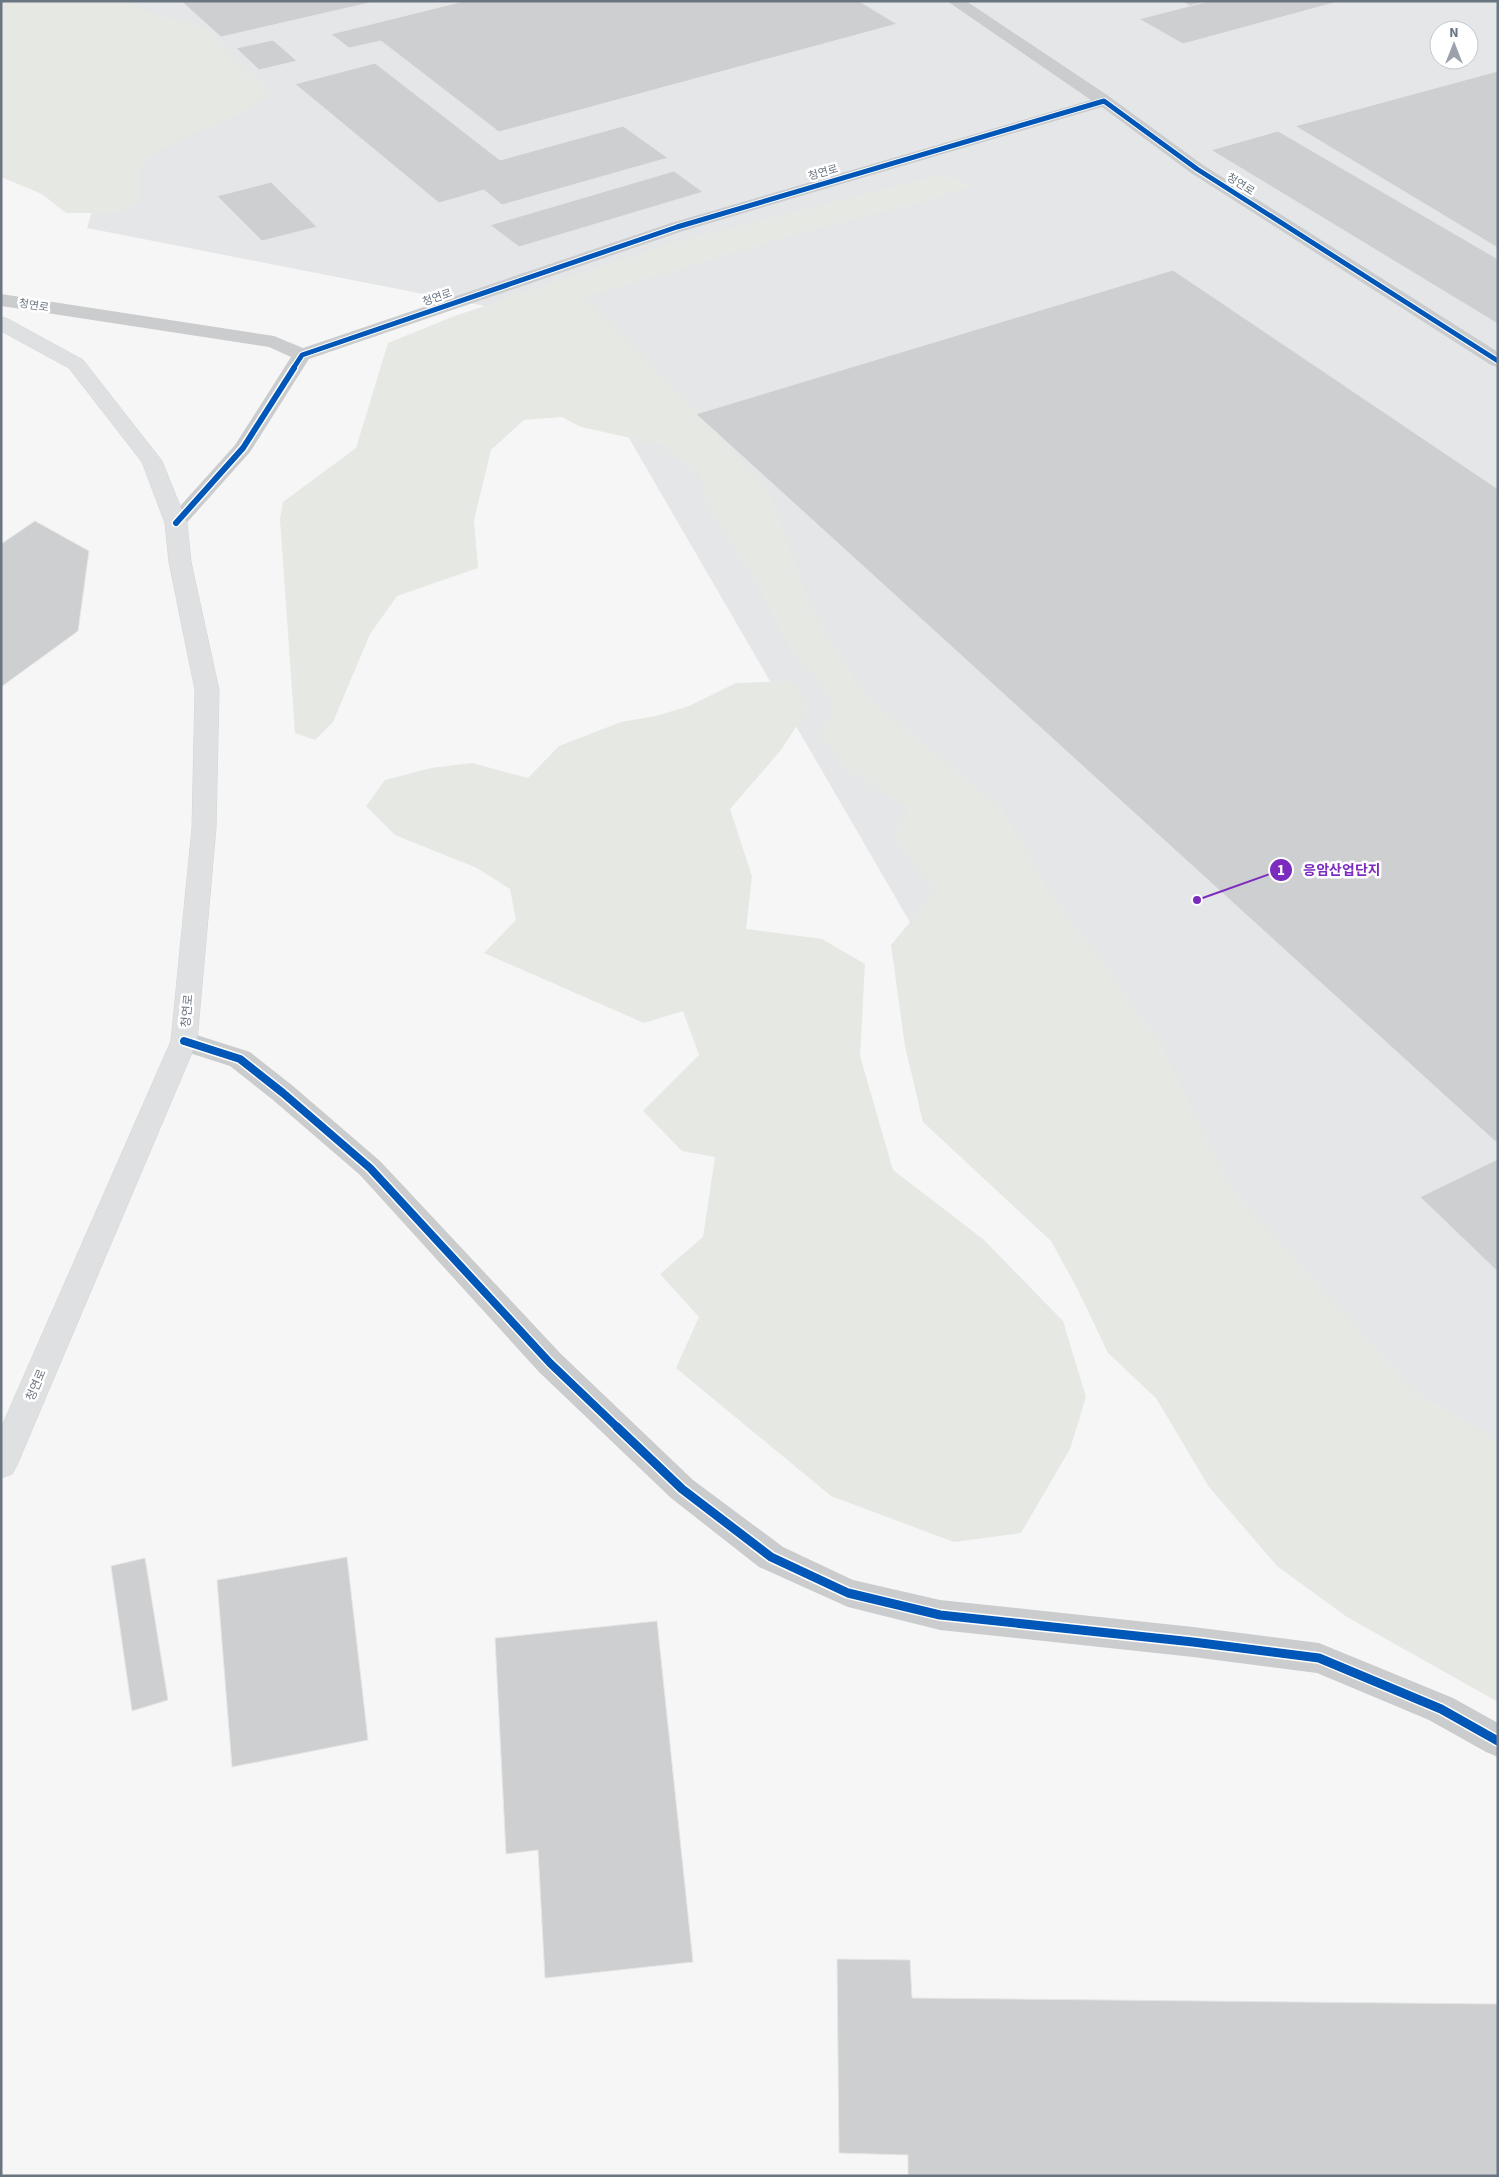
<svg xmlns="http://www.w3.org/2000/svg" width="1499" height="2177" viewBox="0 0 1499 2177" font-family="'Source Sans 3','Noto Sans KR',sans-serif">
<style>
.built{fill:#e5e6e7;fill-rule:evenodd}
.green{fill:#e6e8e4}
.building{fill:#cecfd0;stroke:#e6e6e6}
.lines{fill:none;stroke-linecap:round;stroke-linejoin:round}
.secondary-casing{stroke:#d3d4d4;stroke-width:1}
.minor{fill:#cbcccd;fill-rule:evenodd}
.secondary{fill:#dfe0e1;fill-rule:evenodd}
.cycleway-far3-casing{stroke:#fff;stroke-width:7}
.cycleway-far2-casing{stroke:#fff;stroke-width:9}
.cycleway-far1-casing{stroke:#fff;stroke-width:11}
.cycleway-casing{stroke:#fff;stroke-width:12}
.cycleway-far3{stroke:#0057b8;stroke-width:5}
.cycleway-far2{stroke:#0057b8;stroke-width:6}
.cycleway-far1{stroke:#0057b8;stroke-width:8}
.cycleway{stroke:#0057b8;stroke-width:9}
.labels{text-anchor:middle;stroke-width:5;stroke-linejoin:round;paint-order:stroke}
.far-street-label{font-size:11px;fill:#6a7582;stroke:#fff}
.street-label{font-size:12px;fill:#6a7582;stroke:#fff}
.leader{fill:none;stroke:#7b2cbf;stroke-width:2}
.callout-dot{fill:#7b2cbf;stroke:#fff;stroke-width:2}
.mark-label{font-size:15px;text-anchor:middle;font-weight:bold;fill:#fff}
.callout-label{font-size:14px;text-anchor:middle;font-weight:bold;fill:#7b2cbf;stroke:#fff;stroke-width:5;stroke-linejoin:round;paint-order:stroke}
</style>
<rect width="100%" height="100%" fill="#f6f6f6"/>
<path class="built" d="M101,1H1498V1625L1233,1479L561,321L87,228L110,149ZM1439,30H1469V60H1439Z"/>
<g class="green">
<polygon points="1,1 125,1 152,14 209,29 234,61 259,80 269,93 238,115 179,139 147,157 139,172 140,201 120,213 66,213 42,194 1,177"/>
<polygon points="944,174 972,186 927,201 800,233 585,297 704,420 768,490 810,606 864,695 1002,809 1044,883 1160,1043 1230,1188 1412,1389 1498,1442 1498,1702 1347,1617 1277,1566 1209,1487 1156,1398 1108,1353 1078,1290 1051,1241 923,1122 905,1046 891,945 936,891 893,837 908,810 880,789 847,771 826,743 818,738 832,715 831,696 791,650 758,585 708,506 700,475 659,444 581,427 562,417 524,420 491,450 474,520 478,568 397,596 370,634 333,722 315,740 295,733 280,519 283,502 356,448 388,343 452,317 668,244"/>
<polygon points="794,681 807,710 781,750 730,809 752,876 746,929 822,939 865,964 860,1056 893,1170 983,1239 1063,1321 1086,1397 1070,1449 1021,1533 954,1542 831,1496 676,1368 699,1317 660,1274 703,1237 715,1157 682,1151 643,1111 699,1055 683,1011 644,1023 484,953 516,920 510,889 477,868 395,835 366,806 385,780 431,768 472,763 528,778 559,746 621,722 656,716 689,706 736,683"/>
</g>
<g class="building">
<polygon points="181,1 378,1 221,37"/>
<polygon points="464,1 859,1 897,24 499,132 381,41 349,48 331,34"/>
<polygon points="1181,1 1209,1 1190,6"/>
<polygon points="1209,1 1341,1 1183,44 1139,19"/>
<polygon points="273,40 297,61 259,70 236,48"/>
<polygon points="375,63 500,160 623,126 668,158 502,205 484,190 439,203 295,84"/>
<polygon points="1498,71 1498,248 1295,126"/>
<polygon points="1278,131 1498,259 1498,324 1211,150"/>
<polygon points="674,171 703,192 519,247 490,225"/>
<polygon points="271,182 317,227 262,241 217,196"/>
<polygon points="1173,270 1498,489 1498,1144 696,414"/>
<polygon points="35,521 89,551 78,631 1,687 1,544"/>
<polygon points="1498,1159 1498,1272 1420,1197"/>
<polygon points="347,1557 368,1740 232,1767 217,1580"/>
<polygon points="145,1558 168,1700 132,1711 111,1566"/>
<polygon points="657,1621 693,1962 545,1978 538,1850 506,1854 495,1638"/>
<polygon points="837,1959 910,1960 912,1998 1498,2004 1498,2176 908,2176 908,2155 839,2153"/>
</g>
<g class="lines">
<g class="secondary-casing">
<polygon id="secondary" points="1,317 8,319 83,360 162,461 187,523 191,562 219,690 216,828 197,1041 17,1465 12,1474 1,1478 1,1428 171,1041 192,828 195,690 169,562 165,523 142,462 69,368 1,331"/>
</g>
<g class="minor">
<polygon points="947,1 966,1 1110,97 1203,165 1498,352 1498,367 1491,365 1191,173 1102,107 683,231 309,359 250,452 183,527 176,529 169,527 165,523 235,445 291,357 269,347 1,306 1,294 274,336 303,348 671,223 1091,100"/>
<polygon points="184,1031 250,1052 293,1086 380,1161 561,1354 693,1480 783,1547 853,1580 940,1600 1193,1627 1319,1643 1453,1698 1498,1723 1498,1757 1486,1752 1429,1720 1317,1673 1193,1657 940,1630 848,1607 759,1567 671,1498 539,1372 360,1175 273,1100 230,1066 174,1048 171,1041 174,1034"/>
</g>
<use href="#secondary" class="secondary"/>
<g class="cycleway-far3-casing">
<polyline id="cycleway-far3" points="293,369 302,355 677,227 1104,101 1197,169 1498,361"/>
</g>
<g class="cycleway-far2-casing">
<polyline id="cycleway-far2" points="176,523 243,448 294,368"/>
</g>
<g class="cycleway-far1-casing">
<polyline id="cycleway-far1" points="184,1041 240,1059 283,1093 370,1168 550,1363 618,1428"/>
</g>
<g class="cycleway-casing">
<polyline id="cycleway" points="617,1427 682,1489 771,1557 848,1593 940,1615 1193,1642 1319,1658 1441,1709 1498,1741"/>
</g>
<use href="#cycleway-far3" class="cycleway-far3"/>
<use href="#cycleway-far2" class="cycleway-far2"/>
<use href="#cycleway-far1" class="cycleway-far1"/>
<use href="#cycleway" class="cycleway"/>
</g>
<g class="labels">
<g class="far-street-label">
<text transform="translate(823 172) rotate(-16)" y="4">청연로</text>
<text transform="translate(1241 184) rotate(33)" y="4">청연로</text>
<text transform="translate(437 297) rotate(-19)" y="4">청연로</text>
<text transform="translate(34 305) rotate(9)" y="4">청연로</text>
</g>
<g class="street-label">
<text transform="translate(187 1011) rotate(-85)" y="4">청연로</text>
<text transform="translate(36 1385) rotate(-67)" y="4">청연로</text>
</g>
</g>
<path class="leader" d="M1197 900L1281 870"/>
<g class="callout-dot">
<circle cx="1197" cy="900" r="5"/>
<circle cx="1281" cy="870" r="12"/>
</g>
<g class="mark-label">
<text x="1281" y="875">1</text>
</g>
<g class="callout-label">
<text x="1342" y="875">응암산업단지</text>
</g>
<rect width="1499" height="2177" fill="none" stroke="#6a7582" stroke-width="5"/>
<g transform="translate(1454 45)"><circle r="24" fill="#ffffff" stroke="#c3c8cd"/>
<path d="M0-4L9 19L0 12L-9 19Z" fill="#9ba2ab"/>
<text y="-8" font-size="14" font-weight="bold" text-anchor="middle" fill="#6a7582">N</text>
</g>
</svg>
